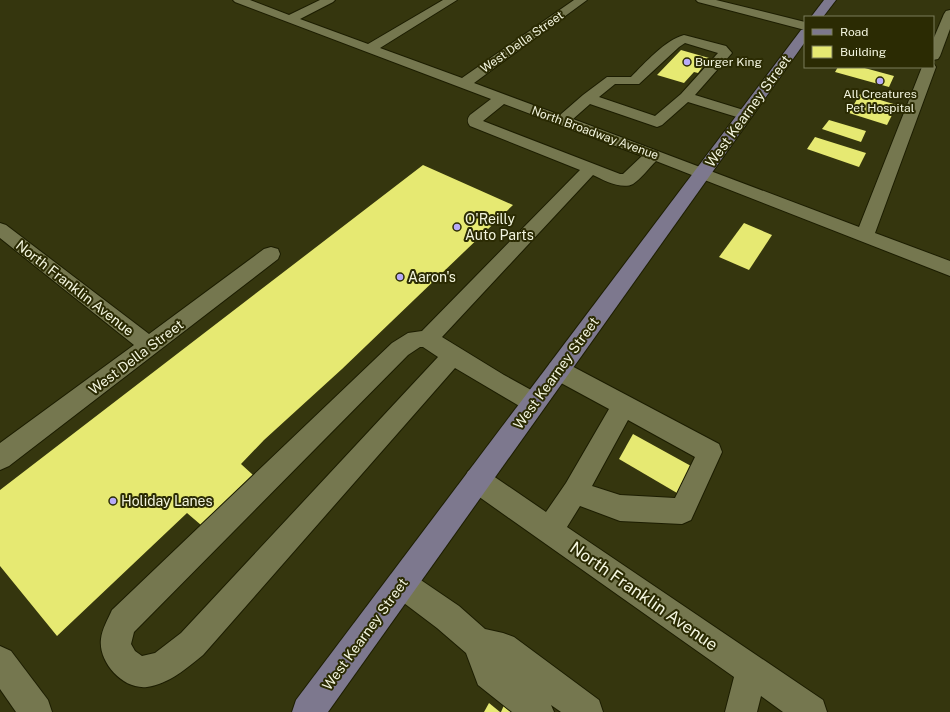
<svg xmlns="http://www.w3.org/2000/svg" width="950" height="712" viewBox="0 0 950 712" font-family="'Public Sans',sans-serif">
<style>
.building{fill:#e6e972}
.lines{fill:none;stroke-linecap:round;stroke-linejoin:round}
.minor-casing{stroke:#1c1d01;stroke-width:2}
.major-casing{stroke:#1c1d01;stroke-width:2}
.minor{fill:#75774f;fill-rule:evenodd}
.major{fill:#7d788e;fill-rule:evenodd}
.poi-dot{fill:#b7abf8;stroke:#2b2b03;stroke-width:1.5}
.labels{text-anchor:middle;stroke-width:4;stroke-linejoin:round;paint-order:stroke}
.far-street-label{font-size:12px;fill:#f3f5df;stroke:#2b2b03}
.far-poi-label{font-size:12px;fill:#f3f5df;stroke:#2b2b03;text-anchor:start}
.street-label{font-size:14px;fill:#f3f5df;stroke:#2b2b03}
.poi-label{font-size:14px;fill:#f3f5df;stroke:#2b2b03;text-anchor:start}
.near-street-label{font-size:17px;fill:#f3f5df;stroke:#2b2b03}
</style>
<rect width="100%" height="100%" fill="#35360e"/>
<g class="building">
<polygon points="681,50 709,58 698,73 694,72 684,83 657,75"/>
<polygon points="838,67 861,67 894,76 889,87 835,72"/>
<polygon points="860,94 897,105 887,125 849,113"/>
<polygon points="829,120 866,131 861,142 822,129"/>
<polygon points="815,137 866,153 859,167 807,149"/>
<polygon points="423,165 513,205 342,369 264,440 241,464 253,475 201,525 187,513 57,636 0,566 0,490"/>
<polygon points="744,223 772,235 749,270 719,257"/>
<polygon points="633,434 691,466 677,493 619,459"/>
<polygon points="489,703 500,712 484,712"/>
<polygon points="505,703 517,712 501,712"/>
</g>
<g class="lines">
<g class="minor-casing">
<g id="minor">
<path d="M233,0H250L289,15L320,0H335L333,2L300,19L368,44L443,0H457L380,48L462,78L574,0H587L474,83L560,115L583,95L607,77H631C645,63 665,40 684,35L726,46L732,53L695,95L750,112L752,115L750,118L745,119L740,118L688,102L662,125L657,127L590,104L573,119L859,227L922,67H933L934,64L936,67L875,233L950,261V276L656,161C649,168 641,179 633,184C622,190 603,180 593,175L442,337L504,375L542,396L546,403L542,410L534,413L526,410L455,368L203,655C187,668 169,684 147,687C123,690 98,662 101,639C102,629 108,619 112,610L392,343L408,333L422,331L580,170L470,126C467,122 467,119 470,115L491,99L235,2ZM685,43L718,53L681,94L655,116L599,97L615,84H639L679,47ZM504,104L642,156L623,174H620L483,121ZM420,347H423L438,357L181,633L155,653L142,656L135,651L131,644L134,632L408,355Z"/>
<polygon points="696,0 716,0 805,22 805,30 698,2"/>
<polygon points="950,10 950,29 940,56 938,59 933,60 933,40 944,14 946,11"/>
<polygon points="0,223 6,225 149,334 264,249 271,247 278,249 280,254 278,259 9,466 0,470 0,443 134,345 0,238"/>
<path d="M558,361L566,363L719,444L722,452L691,520L682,524L620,521L580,506L567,527L823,700L827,712H783L761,696L757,712H725L734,677L468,489L464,480L468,471L477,468L486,471L546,512L566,483L609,409L550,377L547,370L550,363ZM628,420L695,457L675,498L620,495L592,486Z"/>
<polygon points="402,570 412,574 459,606 485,629 503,633 514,637 599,700 603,712 561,712 551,705 554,712 512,712 478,685 466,653 437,628 392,594 388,584 392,574"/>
<polygon points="0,646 11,651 48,700 52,712 16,712 0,689"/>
</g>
</g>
<g class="major-casing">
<g id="major">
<polygon points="824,0 836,0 823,17 811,17"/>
<polygon points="805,29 805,42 328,712 292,712 296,700 801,30"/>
</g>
</g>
<use href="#minor" class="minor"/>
<use href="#major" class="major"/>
</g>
<g class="poi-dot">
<circle cx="687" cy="62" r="4"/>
<circle cx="880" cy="81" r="4"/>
<circle cx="457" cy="227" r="4"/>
<circle cx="400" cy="277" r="4"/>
<circle cx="113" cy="501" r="4"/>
</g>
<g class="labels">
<g class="far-street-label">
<text transform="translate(522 42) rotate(-35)" y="4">West Della Street</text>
<text transform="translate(595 133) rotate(20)" y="4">North Broadway Avenue</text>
</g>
<g class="far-poi-label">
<text x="695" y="66">Burger King</text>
<text x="880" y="98" text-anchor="middle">All Creatures<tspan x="880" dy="14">Pet Hospital</tspan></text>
</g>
<g class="street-label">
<text transform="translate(748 111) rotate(-54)" y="5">West Kearney Street</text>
<text transform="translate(75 288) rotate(38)" y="5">North Franklin Avenue</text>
<text transform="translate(136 357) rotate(-37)" y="5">West Della Street</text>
<text transform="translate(556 373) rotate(-54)" y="5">West Kearney Street</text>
<text transform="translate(365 634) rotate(-54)" y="5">West Kearney Street</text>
</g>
<g class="poi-label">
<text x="465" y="224">O'Reilly<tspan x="465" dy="16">Auto Parts</tspan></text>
<text x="408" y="282">Aaron's</text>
<text x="121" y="506">Holiday Lanes</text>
</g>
<g class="near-street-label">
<text transform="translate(644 596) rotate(35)" y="6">North Franklin Avenue</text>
</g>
</g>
<rect x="804" y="16" width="130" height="52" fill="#2b2b03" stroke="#7b7c5b"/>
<rect x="812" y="29" width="20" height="6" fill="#7d788e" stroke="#7b7c5b"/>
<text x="840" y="36" font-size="12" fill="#f3f5df">Road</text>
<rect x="812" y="46" width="20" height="12" fill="#e6e972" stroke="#7b7c5b"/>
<text x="840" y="56" font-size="12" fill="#f3f5df">Building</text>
</svg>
